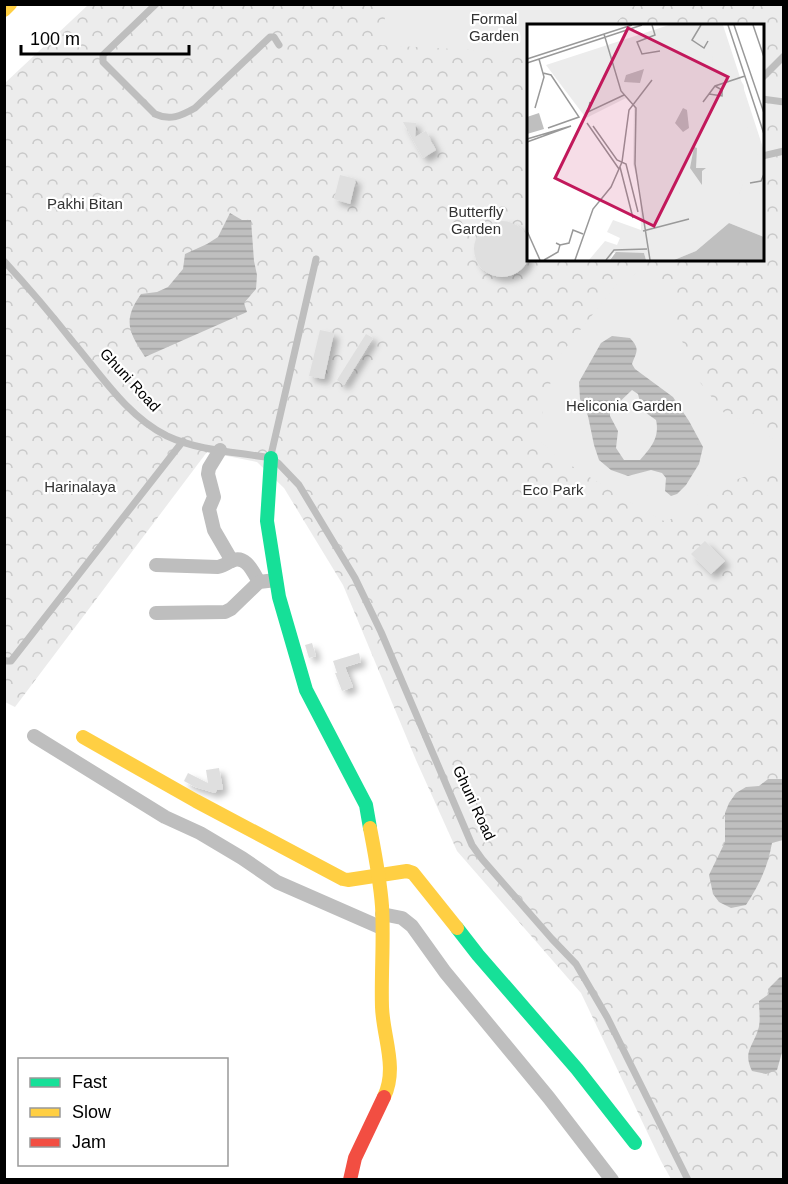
<svg xmlns="http://www.w3.org/2000/svg" width="788" height="1184" viewBox="0 0 788 1184" font-family="Arial,sans-serif">
<style>
.park{fill:url(#park-crowns);fill-rule:evenodd}
.garden{fill:#ececec}
.water{fill:url(#water-rules);fill-rule:evenodd}
.building{fill:#dfdfdf;filter:url(#shadow)}
.lines{fill:none;stroke-linecap:round;stroke-linejoin:round}
.lane{stroke:#bebebe;stroke-width:7}
.street{stroke:#bebebe;stroke-width:14}
.fast{stroke:#16e098;stroke-width:14}
.slow{stroke:#ffcf43;stroke-width:14}
.jam{stroke:#f24e42;stroke-width:14}
.labels{text-anchor:middle;stroke-width:4.5;stroke-linejoin:round;paint-order:stroke}
.park-label{font-size:15px;fill:#333;stroke:#fff}
.street-label{font-size:15px;fill:#000;stroke:#fff}
.inset-road{fill:none;stroke:#999;stroke-width:1.5}
.view{fill:#c2185b;fill-opacity:0.15;stroke:#c2185b;stroke-width:3}
.inset-edge{fill:none;stroke:#000;stroke-width:3}
</style>
<defs>
<pattern id="park-crowns" width="20" height="18" patternUnits="userSpaceOnUse" patternTransform="scale(1.5)"><rect width="20" height="18" fill="#ececec"/><path d="M2 6a3 3 0 1 1 6 0M12 15a3 3 0 1 1 6 0" fill="none" stroke="#c9c9c9"/></pattern>
<pattern id="water-rules" width="6" height="5" patternUnits="userSpaceOnUse" patternTransform="scale(1.5)"><rect width="6" height="5" fill="#bfbfbf"/><path d="M0 2.5h6" fill="none" stroke="#a2a2a2"/></pattern>
<filter id="shadow"><feDropShadow dx="5" dy="5" stdDeviation="3" flood-color="#0004"/></filter>
</defs>
<rect width="100%" height="100%" fill="#fff"/>
<path class="park" d="M88,5H783V1179H671L661,1161L581,993L457,851L416,760L343,585L284,488L257,462L207,452L15,707L5,702V83ZM528,26H762V260H528Z"/>
<g class="garden">
<polygon points="388,4 635,4 635,5 613,25 528,26 528,53 379,45"/>
<polygon points="648,267 670,292 683,344 695,376 725,414 757,425 778,444 783,456 783,464 717,486 688,514 664,521 618,495 553,454 536,436 557,359 617,284"/>
</g>
<g class="water">
<path d="M230,213L242,220H251L254,261L257,275L256,289L244,303L247,312L145,357C129,332 122,321 141,294L157,292L168,287L183,269L185,254L207,244L218,237Z"/>
<path d="M612,336L630,338C640,349 637,351 632,364L635,369L673,397L689,421L703,447L699,464L686,485L677,494L671,496L665,491L666,478L662,473L651,470L628,476L611,470L599,460L594,445L588,416L580,399L579,382L601,343ZM632,390L638,394L642,410L656,420C660,437 651,448 640,460H624L616,448L618,431L610,416V411Z"/>
<path d="M768,779H783V840L772,843C768,866 759,886 746,905L731,908L719,902L713,894L709,875L725,842V813L729,803L736,793L746,787L759,786Z"/>
<path d="M780,977H783V1049L777,1070L766,1074L752,1071C743,1052 752,1048 758,1030C761,1022 759,1010 759,1001L769,994L768,989Z"/>
</g>
<g class="building">
<polygon points="403,122 416,123 415,137 426,131 436,150 423,158"/>
<polygon points="340,175 356,179 350,204 334,199"/>
<circle cx="502" cy="249" r="28"/>
<polygon points="320,330 334,333 324,379 309,376"/>
<polygon points="366,334 373,338 344,385 337,380"/>
<polygon points="705,541 725,561 711,574 691,554"/>
<polygon points="312,643 316,656 309,658 305,645"/>
<polygon points="359,653 361,662 345,667 353,687 342,691 335,673 337,673 333,661"/>
<polygon points="219,768 223,789 217,790 215,793 195,787 184,781 188,773 208,783 206,770"/>
</g>
<g class="lines">
<g class="lane">
<path d="M156,4L103,55V62L155,114C170,121 181,116 195,108L270,37H274L279,45"/>
<polyline points="762,78 784,56"/>
<polyline points="762,99 784,102"/>
<polyline points="762,156 784,151"/>
<path d="M4,261C28,287 51,314 73,342C101,375 127,416 167,436C199,451 237,452 271,458L278,463L299,485L355,578L381,632L472,845L482,859L552,939L576,964L607,1017L688,1180"/>
<polyline points="271,455 316,259"/>
<polyline points="4,660 7,661 11,661 183,441"/>
</g>
<g class="street">
<polyline points="220,450 209,468 208,474 214,497 209,509 214,530 232,561"/>
<path d="M156,565L218,567C223,566 226,564 231,561C246,554 253,572 259,582"/>
<polyline points="156,613 225,612 231,609 259,582 276,580"/>
<polyline points="34,736 165,817 200,833 242,858 277,882 382,928"/>
<polyline points="382,914 402,918 412,926 445,972 549,1098 612,1180"/>
</g>
<g class="fast">
<polyline points="271,458 267,521 279,597 306,690 366,805 370,828"/>
<polyline points="457,928 478,955 577,1069 635,1143"/>
</g>
<g class="slow">
<polyline points="4,10 10,4"/>
<polyline points="83,737 196,801 343,879 348,880 407,871 413,873 457,928"/>
<path d="M370,828C375,854 380,879 382,906C384,939 381,973 382,1007C383,1037 398,1068 384,1097"/>
</g>
<polyline class="jam" points="350,1180 355,1158 384,1097"/>
</g>
<g class="labels">
<g class="park-label">
<text x="494" y="24">Formal<tspan x="494" dy="17">Garden</tspan></text>
<text x="85" y="209">Pakhi Bitan</text>
<text x="476" y="217">Butterfly<tspan x="476" dy="17">Garden</tspan></text>
<text x="624" y="411">Heliconia Garden</text>
<text x="80" y="492">Harinalaya</text>
<text x="553" y="495">Eco Park</text>
</g>
<g class="street-label">
<text transform="translate(130 380) rotate(47)" y="5">Ghuni Road</text>
<text transform="translate(474 803) rotate(65)" y="5">Ghuni Road</text>
</g>
</g>
<g transform="translate(527 24)">
<rect width="237" height="237" fill="#fff"/>
<path d="M142,1H196L237,127V213L202,199L169,227L147,236H119L117,229H86L83,236H62L78,217L90,221L93,214L80,208L86,196L114,206L113,165L106,140L107,83L99,74L59,94L19,41Z" fill="#ececec"/>
<path d="M159,16L186,32L185,42L171,47L146,33ZM199 64a9 9 0 1 1 18 0a9 9 0 1 1-18 0ZM166,78V94L172,111H153L142,92L149,84ZM211,93L219,99L235,144L234,153L228,157L190,154L175,133L176,124L189,101ZM179,151L194,156L215,155L212,168L200,178L201,187L190,190L182,177L176,165ZM216,160H223L226,173L234,182L236,206L203,190L201,179L212,170ZM138,200L145,231L125,236L118,207Z" fill="#ececec"/>
<path d="M117,45L113,59L97,58L99,51ZM156,84L160,86L162,104L156,108L148,99ZM12,89L17,105L0,110V93ZM167,123L170,124L169,144H179L175,147V161L163,144ZM202,199L237,213V236H147L169,227ZM89,228L117,229L119,236H83Z" fill="#bfbfbf"/>
<path class="inset-road" d="M125,1L128,11L110,18L115,30L133,27M174,1L165,16L177,24L181,17M201,1L237,110M207,1L237,89M226,1L237,33M77,10L94,67L109,84L108,140L123,236M0,35L105,1M0,39L115,1M16,49L24,51L52,93L21,104M182,70L195,72V66L188,62M63,78L61,88L97,71M176,78L188,62L218,52M8,84L17,53L12,35M60,99L92,145M66,102L90,136L99,140L111,188M0,115L44,102L0,118M93,143L106,194M223,159L234,157L237,150M0,207L13,236M116,207L162,195M33,221L42,219L46,206L56,210M17,236L31,228L33,221L29,219M48,236L66,185L84,163L95,138L102,86L125,56M79,236L87,226L120,225"/>
<path class="view" d="M101,4L201,53L127,202L28,154Z"/>
<rect width="237" height="237" class="inset-edge"/>
</g>
<rect width="788" height="1184" fill="none" stroke="#000000" stroke-width="12"/>
<rect x="18" y="1058" width="210" height="108" fill="#ffffff" stroke="#999999" stroke-width="1.5"/>
<rect x="30" y="1078" width="30" height="9" fill="#16e098" stroke="#999999" stroke-width="1.5"/>
<text x="72" y="1088" font-size="18" fill="#000000">Fast</text>
<rect x="30" y="1108" width="30" height="9" fill="#ffcf43" stroke="#999999" stroke-width="1.5"/>
<text x="72" y="1118" font-size="18" fill="#000000">Slow</text>
<rect x="30" y="1138" width="30" height="9" fill="#f24e42" stroke="#999999" stroke-width="1.5"/>
<text x="72" y="1148" font-size="18" fill="#000000">Jam</text>
<path d="M21 45v9h168v-9" fill="none" stroke="#000000" stroke-width="3"/>
<text x="30" y="45" font-size="18" fill="#000000" stroke="#ffffff" stroke-width="4.5" paint-order="stroke">100 m</text>
</svg>
